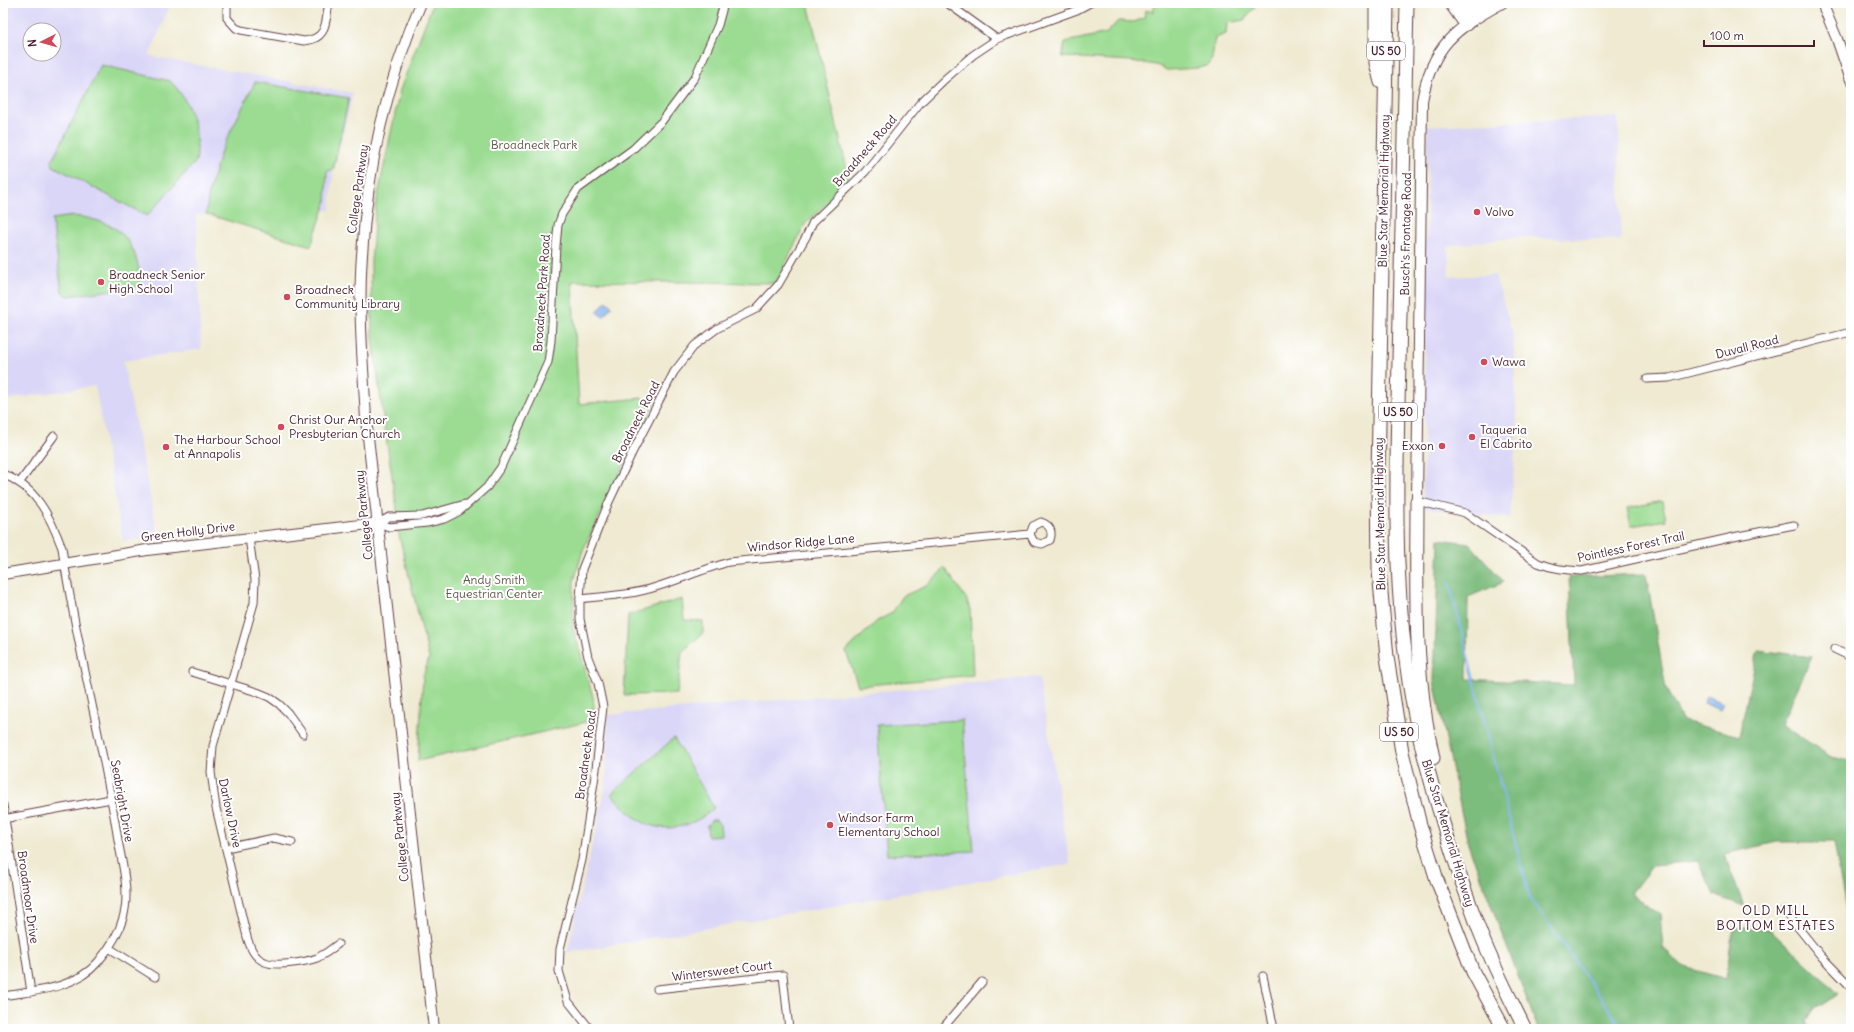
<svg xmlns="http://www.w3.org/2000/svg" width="1854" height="1032" viewBox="0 0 1854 1032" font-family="Delius,sans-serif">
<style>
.built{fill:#dad6f7;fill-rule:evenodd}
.green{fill:#9bdc92;stroke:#727e5e}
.forest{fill:#7cbc7c;stroke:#636e54}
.water{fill:#84b5ef;stroke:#676a8d}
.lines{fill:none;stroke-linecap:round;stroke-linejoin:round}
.stream{stroke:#84b5ef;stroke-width:2}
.street-casing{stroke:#633d44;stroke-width:9}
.secondary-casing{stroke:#633d44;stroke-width:12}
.highway-casing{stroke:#633d44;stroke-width:15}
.street{stroke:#fff;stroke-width:7}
.secondary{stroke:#fff;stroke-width:10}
.highway{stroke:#fff;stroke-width:13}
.poi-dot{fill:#d1495b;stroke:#fff;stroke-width:1.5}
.labels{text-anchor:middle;stroke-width:4;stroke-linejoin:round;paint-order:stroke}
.shield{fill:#fff;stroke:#80626b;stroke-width:1}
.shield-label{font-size:11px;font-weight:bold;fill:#4a1f2b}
.park-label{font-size:12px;fill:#62584a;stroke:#fff}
.street-label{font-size:12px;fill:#4a1f2b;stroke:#fff}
.poi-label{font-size:12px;fill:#4a1f2b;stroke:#fff;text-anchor:start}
.neighbourhood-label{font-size:13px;letter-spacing:1px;fill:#4a1f2b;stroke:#fff}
</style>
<rect width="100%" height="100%" fill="#fff"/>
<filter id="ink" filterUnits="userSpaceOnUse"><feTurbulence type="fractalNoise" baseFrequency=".025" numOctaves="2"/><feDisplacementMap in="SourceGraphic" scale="8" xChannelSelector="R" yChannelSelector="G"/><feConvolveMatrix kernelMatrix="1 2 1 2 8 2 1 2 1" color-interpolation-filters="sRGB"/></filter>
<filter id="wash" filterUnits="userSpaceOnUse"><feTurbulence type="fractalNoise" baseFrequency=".012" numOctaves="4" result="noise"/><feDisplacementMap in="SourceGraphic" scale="16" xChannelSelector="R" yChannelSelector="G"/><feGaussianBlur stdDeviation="0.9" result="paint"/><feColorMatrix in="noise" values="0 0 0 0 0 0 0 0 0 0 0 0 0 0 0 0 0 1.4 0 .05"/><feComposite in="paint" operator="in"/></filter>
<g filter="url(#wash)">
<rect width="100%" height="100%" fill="#efead1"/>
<g class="built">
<path d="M3,3H171L149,56L353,93L333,172L330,210L196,215L201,349L123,361L158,536L123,541L95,386L3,400ZM30,30H54V54H30Z"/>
<polygon points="1618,117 1621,240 1517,237 1448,246 1449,277 1495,275 1513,334 1517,426 1510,518 1423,508 1428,126"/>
<polygon points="1039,677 1070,864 567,953 606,786 608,715"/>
</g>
<g class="green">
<polygon points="433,3 808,3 850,182 805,224 776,283 572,281 579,404 642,398 654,403 583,550 574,581 573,627 593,697 595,720 418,761 423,676 429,658 398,531 397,509 385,431 372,332 371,262 376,204 400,90"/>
<polygon points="1155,3 1258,3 1244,20 1227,23 1226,34 1215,38 1212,59 1207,66 1198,68 1167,70 1156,65 1131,61 1062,57 1065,42 1107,33 1118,21 1134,22 1144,18 1145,10 1153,12"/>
<path d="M101,65L170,81C191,101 200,133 196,161L147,216L53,166L52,161Z"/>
<polygon points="255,82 349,98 333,170 327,171 326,203 311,246 206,214 209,192 221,151"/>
<path d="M73,216C120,221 137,239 141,286L68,296L62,292L52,219Z"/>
<polygon points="1662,501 1666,520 1631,526 1627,508"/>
<polygon points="945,568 966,598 970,609 973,675 858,686 846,651 877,621 892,613 903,596 926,586"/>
<polygon points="682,599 684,620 703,621 703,633 682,652 677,694 624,695 628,615"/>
<polygon points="962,720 974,851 887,855 877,725"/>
<path d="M674,738L714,808C694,827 664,835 639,820C628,813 620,803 611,794Z"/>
<polygon points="712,820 716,820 720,825 721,835 708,836 707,825"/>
</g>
<polygon class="forest" points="1439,539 1469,543 1504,582 1468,597 1467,679 1574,685 1569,577 1646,574 1666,689 1683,721 1739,736 1758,650 1812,657 1781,724 1831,757 1851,761 1851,938 1834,842 1777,842 1724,854 1744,906 1714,895 1698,861 1653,865 1631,893 1660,915 1663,948 1684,967 1726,979 1733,927 1771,930 1839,994 1815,1009 1807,1021 1809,1029 1538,1029 1468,844 1434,681"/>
<g class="water">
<polygon points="606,301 612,306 603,317 597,312"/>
<polygon points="1706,696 1723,703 1720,710 1704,703"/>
</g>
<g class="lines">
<polyline class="stream" points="1449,582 1529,896 1623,1029"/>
</g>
</g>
<g filter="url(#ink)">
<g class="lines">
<g class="street-casing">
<g id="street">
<path d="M227,3V18L236,28L241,30L304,41C328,39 325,22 329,3"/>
<polyline points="947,3 997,39"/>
<polyline points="1647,379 1669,378 1851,332"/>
<path d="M3,474C37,488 50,516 62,548C76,644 102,738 117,834C121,860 131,892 123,918C119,933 108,950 98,962C75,989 35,991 3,996"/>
<polyline points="20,482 54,436"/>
<path d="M1417,501L1465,513L1538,563C1553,569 1566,570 1582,571L1738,536L1794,525"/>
<polyline points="378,523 389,527 427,523 444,519 460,511 487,487 501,467 548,362 551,341 556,246 558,225 562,214 578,189 633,149 662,121 695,77 718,25 724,3"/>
<polyline points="378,523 389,517 422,516 465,504"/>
<path d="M249,538L255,580L254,603L213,746L211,772L216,808L247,937C250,947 254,958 265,962C276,967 306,962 317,958C325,954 332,949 338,944"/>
<path d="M580,599C605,596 632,595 656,587C681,579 704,569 729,562L1030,534L1034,542L1042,544L1050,540C1053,531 1050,525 1041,522L1033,526L1030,534"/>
<polyline points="1834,649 1851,657"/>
<polyline points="192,672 257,692 269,697 279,704 288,713 303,734"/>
<polyline points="3,805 31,992"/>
<polyline points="3,819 111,799"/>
<polyline points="226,848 274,838 292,842"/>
<polyline points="1784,910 1821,956 1851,987"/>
<polyline points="109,948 155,977"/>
<polyline points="1263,976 1274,1029"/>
<polyline points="657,989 783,975 789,1029"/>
<polyline points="590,1029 568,1001 559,971 560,949 582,860 596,769 603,707 598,683 588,657 580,619 580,599 582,569 608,504 632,453 674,372 695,345 718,328 756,309 778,285 806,237 813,222 865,172 920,103 945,79 973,55 997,39 1077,10 1090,3"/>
<polyline points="942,1029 982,982"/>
</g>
</g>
<g class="secondary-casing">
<g id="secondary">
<path d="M421,3C387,82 367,169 362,255C358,310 363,364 366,419L434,1029"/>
<polyline points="1822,3 1837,39 1851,80"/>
<path d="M1417,501L1422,101C1432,45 1455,29 1502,3"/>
<polyline points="3,574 147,550 378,523"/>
</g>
</g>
<g class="highway-casing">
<g id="highway">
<polyline points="1376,3 1376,63 1381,82"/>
<polyline points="1387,3 1378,475 1379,571 1387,657 1402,752 1420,825 1437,880 1473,972 1504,1029"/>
<path d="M1407,3C1404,122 1401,241 1399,361C1396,488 1391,618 1421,743C1436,804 1455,865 1477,924C1490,960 1508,994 1525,1029"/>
<polyline points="1451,3 1466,24"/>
<polyline points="1457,10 1468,11 1494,3"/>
<path d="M1417,501C1417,589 1413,672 1433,758"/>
</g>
</g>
<use href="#street" class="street"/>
<use href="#secondary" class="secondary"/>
<use href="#highway" class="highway"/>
</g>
</g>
<g class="poi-dot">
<circle cx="1477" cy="212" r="4"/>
<circle cx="101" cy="282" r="4"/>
<circle cx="287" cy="297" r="4"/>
<circle cx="1484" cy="362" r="4"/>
<circle cx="281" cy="427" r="4"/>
<circle cx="1472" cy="437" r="4"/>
<circle cx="1442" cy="446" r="4"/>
<circle cx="166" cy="447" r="4"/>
<circle cx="830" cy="825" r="4"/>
</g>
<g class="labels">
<g class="shield">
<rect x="1367" y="42" width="38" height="18" rx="3"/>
<rect x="1379" y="403" width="38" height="18" rx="3"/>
<rect x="1380" y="723" width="38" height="18" rx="3"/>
</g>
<g class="shield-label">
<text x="1386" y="55">US 50</text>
<text x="1398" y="416">US 50</text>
<text x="1399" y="736">US 50</text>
</g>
<g class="park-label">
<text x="534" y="149">Broadneck Park</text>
<text x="494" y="584">Andy Smith<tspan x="494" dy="14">Equestrian Center</tspan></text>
</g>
<g class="street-label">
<text transform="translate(865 151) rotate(-49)" y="4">Broadneck Road</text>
<text transform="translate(358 189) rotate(-82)" y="4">College Parkway</text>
<text transform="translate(1384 191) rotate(-89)" y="4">Blue Star Memorial Highway</text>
<text transform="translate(1406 234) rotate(-89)" y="4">Busch's Frontage Road</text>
<text transform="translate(542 293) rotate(-86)" y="4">Broadneck Park Road</text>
<text transform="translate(1747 347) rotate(-14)" y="4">Duvall Road</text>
<text transform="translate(636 422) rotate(-63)" y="4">Broadneck Road</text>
<text transform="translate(1380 514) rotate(-91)" y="4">Blue Star Memorial Highway</text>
<text transform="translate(364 515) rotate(-96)" y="4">College Parkway</text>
<text transform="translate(188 532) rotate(-7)" y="4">Green Holly Drive</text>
<text transform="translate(801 543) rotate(-5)" y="4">Windsor Ridge Lane</text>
<text transform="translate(1631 547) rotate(-12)" y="4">Pointless Forest Trail</text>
<text transform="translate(586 755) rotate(-82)" y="4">Broadneck Road</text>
<text transform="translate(122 801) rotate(80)" y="4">Seabright Drive</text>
<text transform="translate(230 813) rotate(78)" y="4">Darlow Drive</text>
<text transform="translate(1448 833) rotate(73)" y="4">Blue Star Memorial Highway</text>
<text transform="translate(400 837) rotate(-96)" y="4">College Parkway</text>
<text transform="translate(28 897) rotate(82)" y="4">Broadmoor Drive</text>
<text transform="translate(722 971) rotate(-7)" y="4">Wintersweet Court</text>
</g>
<g class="poi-label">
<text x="1485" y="216">Volvo</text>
<text x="109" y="279">Broadneck Senior<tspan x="109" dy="14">High School</tspan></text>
<text x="295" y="294">Broadneck<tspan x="295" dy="14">Community Library</tspan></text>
<text x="1492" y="366">Wawa</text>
<text x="289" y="424">Christ Our Anchor<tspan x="289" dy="14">Presbyterian Church</tspan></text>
<text x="1480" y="434">Taqueria<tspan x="1480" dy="14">El Cabrito</tspan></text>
<text x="174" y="444">The Harbour School<tspan x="174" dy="14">at Annapolis</tspan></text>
<text x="1434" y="450" text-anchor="end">Exxon</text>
<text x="838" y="822">Windsor Farm<tspan x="838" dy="14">Elementary School</tspan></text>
</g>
<g class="neighbourhood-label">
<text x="1776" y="915">OLD MILL<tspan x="1776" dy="15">BOTTOM ESTATES</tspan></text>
</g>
</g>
<rect width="1854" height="1032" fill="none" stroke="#fff" stroke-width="16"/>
<g transform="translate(42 42) rotate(264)"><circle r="19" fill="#ffffff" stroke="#b7a5aa"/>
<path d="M0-3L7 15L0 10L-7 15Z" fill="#d1495b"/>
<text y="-6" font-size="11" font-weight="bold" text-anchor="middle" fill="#4a1f2b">N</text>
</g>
<path d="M1704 40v6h110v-6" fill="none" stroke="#4a1f2b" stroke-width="2"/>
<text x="1710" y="40" font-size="12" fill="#4a1f2b" stroke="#ffffff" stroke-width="3" paint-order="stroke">100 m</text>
</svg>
